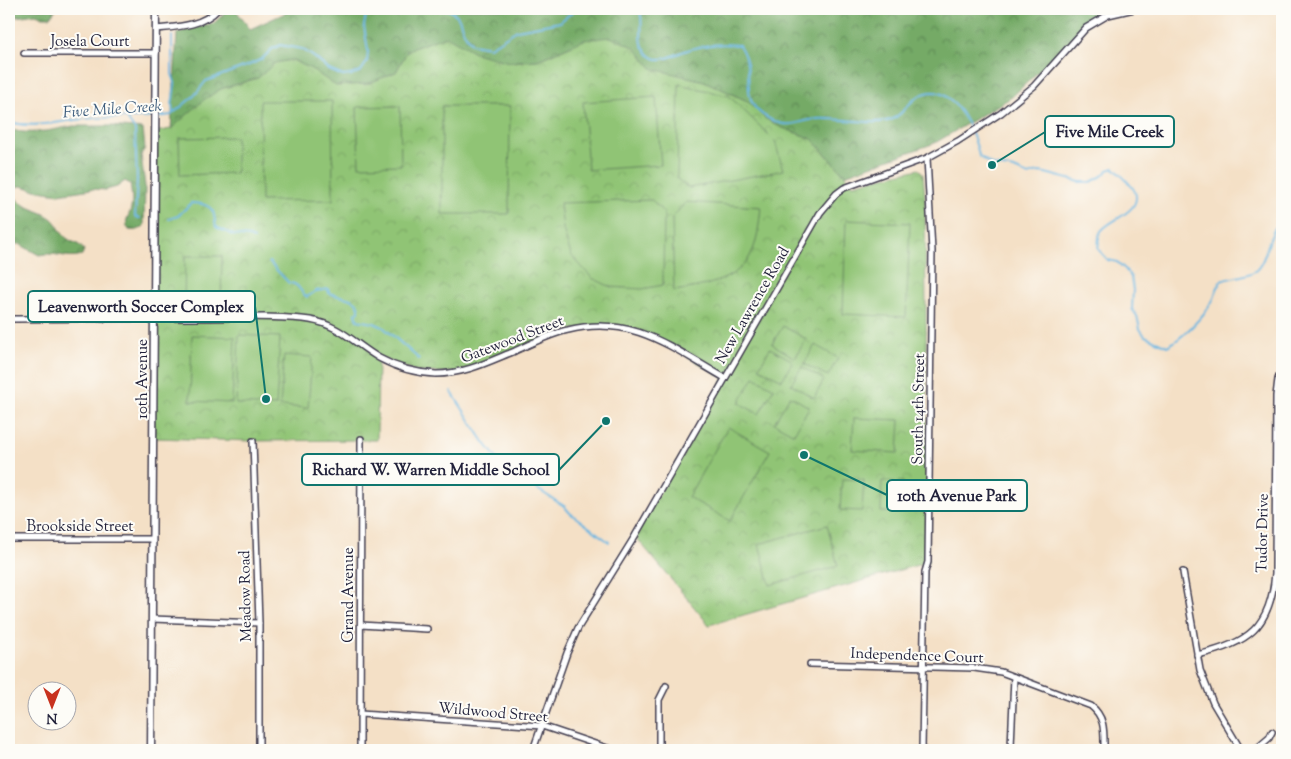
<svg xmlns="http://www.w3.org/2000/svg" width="1291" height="759" viewBox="0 0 1291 759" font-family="'Sorts Mill Goudy',serif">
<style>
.forest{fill:url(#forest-crowns);stroke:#4b6650}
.park{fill:url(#park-crowns);stroke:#597358}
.pitch{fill:#90c475;stroke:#597358}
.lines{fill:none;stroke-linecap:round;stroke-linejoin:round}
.stream{stroke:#67b5e1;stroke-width:2}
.minor-casing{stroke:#423e50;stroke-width:8}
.tertiary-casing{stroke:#423e50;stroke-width:9}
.minor{stroke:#fff;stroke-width:5}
.tertiary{stroke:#fff;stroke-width:6}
.labels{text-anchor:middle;stroke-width:4;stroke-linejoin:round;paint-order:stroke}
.street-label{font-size:15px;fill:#22223b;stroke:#fdfcf7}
.water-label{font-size:16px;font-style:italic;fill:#3e5d7d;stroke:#fdfcf7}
.leader{fill:none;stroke:#0f766e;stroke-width:2}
.callout-dot{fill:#0f766e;stroke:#fdfcf7;stroke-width:2}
.callout{fill:#fdfcf7;stroke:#0f766e;stroke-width:2}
.callout-label{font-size:16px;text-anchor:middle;font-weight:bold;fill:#22223b}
</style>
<defs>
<pattern id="forest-crowns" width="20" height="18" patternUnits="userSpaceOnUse" patternTransform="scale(1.25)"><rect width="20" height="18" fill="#74aa66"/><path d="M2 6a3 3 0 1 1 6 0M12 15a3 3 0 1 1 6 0" fill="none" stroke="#5f8a55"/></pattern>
<pattern id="park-crowns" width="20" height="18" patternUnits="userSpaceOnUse" patternTransform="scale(1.25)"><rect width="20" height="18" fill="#90c475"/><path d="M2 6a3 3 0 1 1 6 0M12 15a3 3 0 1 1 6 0" fill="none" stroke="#7ca866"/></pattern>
</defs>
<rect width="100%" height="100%" fill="#fdfcf7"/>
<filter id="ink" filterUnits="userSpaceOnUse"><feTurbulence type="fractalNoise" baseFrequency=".02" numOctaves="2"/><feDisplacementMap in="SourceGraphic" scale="10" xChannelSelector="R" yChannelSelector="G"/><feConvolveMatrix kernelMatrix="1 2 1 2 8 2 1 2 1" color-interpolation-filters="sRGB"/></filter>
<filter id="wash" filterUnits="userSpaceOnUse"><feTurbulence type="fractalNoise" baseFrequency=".0096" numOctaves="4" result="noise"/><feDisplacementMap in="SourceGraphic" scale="20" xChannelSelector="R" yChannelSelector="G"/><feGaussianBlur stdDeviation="1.12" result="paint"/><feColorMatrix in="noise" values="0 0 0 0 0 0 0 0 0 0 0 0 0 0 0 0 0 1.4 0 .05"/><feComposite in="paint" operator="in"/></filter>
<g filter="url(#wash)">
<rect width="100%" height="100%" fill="#f4e0c6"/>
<g class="forest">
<polygon points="9,9 56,9 50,17 43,17 36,14 9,18"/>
<polygon points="229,9 235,9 250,29 294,9 1103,9 1012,97 935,143 845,175 812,139 780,127 764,118 747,101 704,81 652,69 634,47 584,40 538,60 509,62 478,54 446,37 408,50 396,72 367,84 336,86 311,69 292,60 275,63 258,78 221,89 171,129 177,33 214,23"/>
<path d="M73,126H112L143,129L145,148L141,155L145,186L144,226C140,230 136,231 129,230C123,220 129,218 131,208C133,200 131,192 130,184L125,181L117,187L106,190L92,189L59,194L39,191L21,186L16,187L13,193C19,208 39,209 51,218C58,223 61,235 68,239C74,243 79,243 84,250L82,255C68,260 54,251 39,255L19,244H14L9,248V129C30,136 51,130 73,126Z"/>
</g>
<polygon class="park" points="446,36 478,54 509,62 538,60 584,40 610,37 634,47 653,69 704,81 747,101 764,118 780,127 812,139 853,184 919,169 923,173 925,198 928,562 709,625 635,536 724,378 658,339 618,326 566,330 457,373 418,372 378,357 377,440 253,441 154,438 155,132 171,129 205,99 221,89 258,78 275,63 292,60 311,69 336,86 367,84 396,72 408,50"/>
<g class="pitch">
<polygon points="679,84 729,96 775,141 783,170 689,188 677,179"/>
<polygon points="656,97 661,165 588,170 583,102"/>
<polygon points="260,101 332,101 333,200 261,201"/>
<polygon points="400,106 401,165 359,166 357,107"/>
<polygon points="442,106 510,106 509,214 442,214"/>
<polygon points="236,137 236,173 180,175 179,138"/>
<polygon points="652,200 664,213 663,285 642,289 611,287 592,278 571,255 563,229 560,203"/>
<path d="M686,202L761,207C759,223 758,242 750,256C736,282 699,287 674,291L672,218Z"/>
<polygon points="846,220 910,223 906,317 843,314"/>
<polygon points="185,256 222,256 221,304 184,303"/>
<polygon points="783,326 806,339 795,358 772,344"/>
<polygon points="192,335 235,337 232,403 190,401"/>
<polygon points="239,335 280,337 276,406 236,404"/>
<polygon points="815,345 838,358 828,376 804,364"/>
<polygon points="770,348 793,361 782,380 759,368"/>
<polygon points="284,355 312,357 308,408 280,406"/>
<polygon points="802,367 824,380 814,398 791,384"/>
<polygon points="754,377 774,388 759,414 739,403"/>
<polygon points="790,396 809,407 794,434 774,423"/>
<polygon points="854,418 900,420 898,453 852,450"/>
<polygon points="728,427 770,451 730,521 688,497"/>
<polygon points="842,479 864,480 862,511 840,510"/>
<polygon points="882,481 903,482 902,513 881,512"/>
<polygon points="827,525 838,566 770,585 759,544"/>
</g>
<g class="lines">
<g class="stream">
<path d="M446,9C463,16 458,21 465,34C467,38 470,41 472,44L490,47L517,30L560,22L576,9"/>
<path d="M639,9C645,21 638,37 643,46C646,52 651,58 657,59C667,60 674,55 682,52C700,45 721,43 739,45C744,53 747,61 748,70C749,83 747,99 757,110C763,116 775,123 784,124C794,126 807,119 817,119C837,117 877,127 893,119C906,112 910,98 926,93C954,84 975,135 979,156L992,165L1014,169L1028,175L1039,172L1045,173L1080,182H1091L1102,176L1108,170L1114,168C1119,173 1133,186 1135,192C1143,213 1104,221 1100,233C1098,237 1099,244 1098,249L1108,260L1117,262L1125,269L1131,277L1133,290L1132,309L1137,316L1140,329L1145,336L1167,346C1181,340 1206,314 1213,300C1216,294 1217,287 1221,281C1231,277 1245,277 1255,271C1265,264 1268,239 1275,228L1282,225"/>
<polyline points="172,36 172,74 175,83 172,105 173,113"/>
<polyline points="157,117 171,115 194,96 206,81 249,65 262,59 272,49 280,45 302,49 314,57 329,70 343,76 351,75 361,71 367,62 368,51 364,26 367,9"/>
<polyline points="128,120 135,130 137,180 135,217 140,218"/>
<path d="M9,122C35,129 59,121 86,119C108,116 130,120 152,117"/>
<path d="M169,219L178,216L191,203C200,203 212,204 214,215C215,219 215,223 216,227L233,235L249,237L254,239"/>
<path d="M269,262L289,283C300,283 299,292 307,297L316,291L328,289L329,293C339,298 361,296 359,311L356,313L357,320L374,323L383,327L419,359"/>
<polyline points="451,391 484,442 498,460 508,470 532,483 537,489 564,506 570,513 609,542"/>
</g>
</g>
</g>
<g filter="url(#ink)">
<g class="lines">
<g class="minor-casing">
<g id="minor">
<polyline points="156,9 169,9"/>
<path d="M156,29C177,27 203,26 218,9"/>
<polyline points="24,53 156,53"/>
<path d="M9,319C74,318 139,318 205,318C239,318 277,315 310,320C340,325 355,344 379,358C397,368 416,373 436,374C465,374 490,361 515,351C532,343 550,334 568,330C632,314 672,348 725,378"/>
<polyline points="253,441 259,623 259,750"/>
<polyline points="9,539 152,539"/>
<polyline points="1183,572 1200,670 1213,703 1241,750"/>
<polyline points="152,619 259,623"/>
<polyline points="361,625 427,629"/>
<path d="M1197,655C1248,644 1271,627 1275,573L1276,396L1278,379L1282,369"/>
<path d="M810,664L974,668L1001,672L1091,706C1105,717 1104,731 1104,747"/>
<polyline points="360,714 542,726 610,749 621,750"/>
<polyline points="1011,746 1014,677"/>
<polyline points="360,750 361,439"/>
<polyline points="533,750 567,653 578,628 635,536 820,213 836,194 844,188 927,158 958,141 1001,113 1034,86 1086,28 1108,15 1134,9"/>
<polyline points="659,750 659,700 666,686"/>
<polyline points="679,750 713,749"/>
<polyline points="922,750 925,572 928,562 932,251 927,158"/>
<polyline points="1255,750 1269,738 1272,732"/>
</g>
</g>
<g class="tertiary-casing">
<polyline id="tertiary" points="151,750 156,9"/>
</g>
<use href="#minor" class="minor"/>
<use href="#tertiary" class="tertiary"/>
</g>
</g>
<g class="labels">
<g class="street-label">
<text x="90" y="46">Josela Court</text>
<text transform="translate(752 305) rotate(-60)" y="5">New Lawrence Road</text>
<text transform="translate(512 339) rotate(-21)" y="5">Gatewood Street</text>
<text transform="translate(142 379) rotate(-90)" y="5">10th Avenue</text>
<text transform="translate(918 409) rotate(-89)" y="5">South 14th Street</text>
<text x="80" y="531">Brookside Street</text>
<text transform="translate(1262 533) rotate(-89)" y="5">Tudor Drive</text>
<text transform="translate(348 595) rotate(-90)" y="5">Grand Avenue</text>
<text transform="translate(245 596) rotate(-91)" y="5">Meadow Road</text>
<text transform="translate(917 655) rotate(2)" y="5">Independence Court</text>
<text transform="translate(493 712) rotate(5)" y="5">Wildwood Street</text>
</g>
<g class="water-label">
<text transform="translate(112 108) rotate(-4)" y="6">Five Mile Creek</text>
</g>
</g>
<path class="leader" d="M992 165L1045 132M266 399L255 306M606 421L559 470M804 455L887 495"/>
<g class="callout-dot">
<circle cx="992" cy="165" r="5"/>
<circle cx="266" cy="399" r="5"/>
<circle cx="606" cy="421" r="5"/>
<circle cx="804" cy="455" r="5"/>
</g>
<g class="callout">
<rect x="1045" y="116" width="129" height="31" rx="5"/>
<rect x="28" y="291" width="227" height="31" rx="5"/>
<rect x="302" y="454" width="257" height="31" rx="5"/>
<rect x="887" y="480" width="140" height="31" rx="5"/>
</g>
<g class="callout-label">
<text x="1110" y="137">Five Mile Creek</text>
<text x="141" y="312">Leavenworth Soccer Complex</text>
<text x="431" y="475">Richard W. Warren Middle School</text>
<text x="957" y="501">10th Avenue Park</text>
</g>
<rect width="1291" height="759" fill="none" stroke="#fdfcf7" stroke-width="30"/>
<g transform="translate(52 706) rotate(180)"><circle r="24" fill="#fdfcf7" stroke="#a5a5ac"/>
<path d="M0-4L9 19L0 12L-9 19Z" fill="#c8321e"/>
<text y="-8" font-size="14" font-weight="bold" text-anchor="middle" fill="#22223b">N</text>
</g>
</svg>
